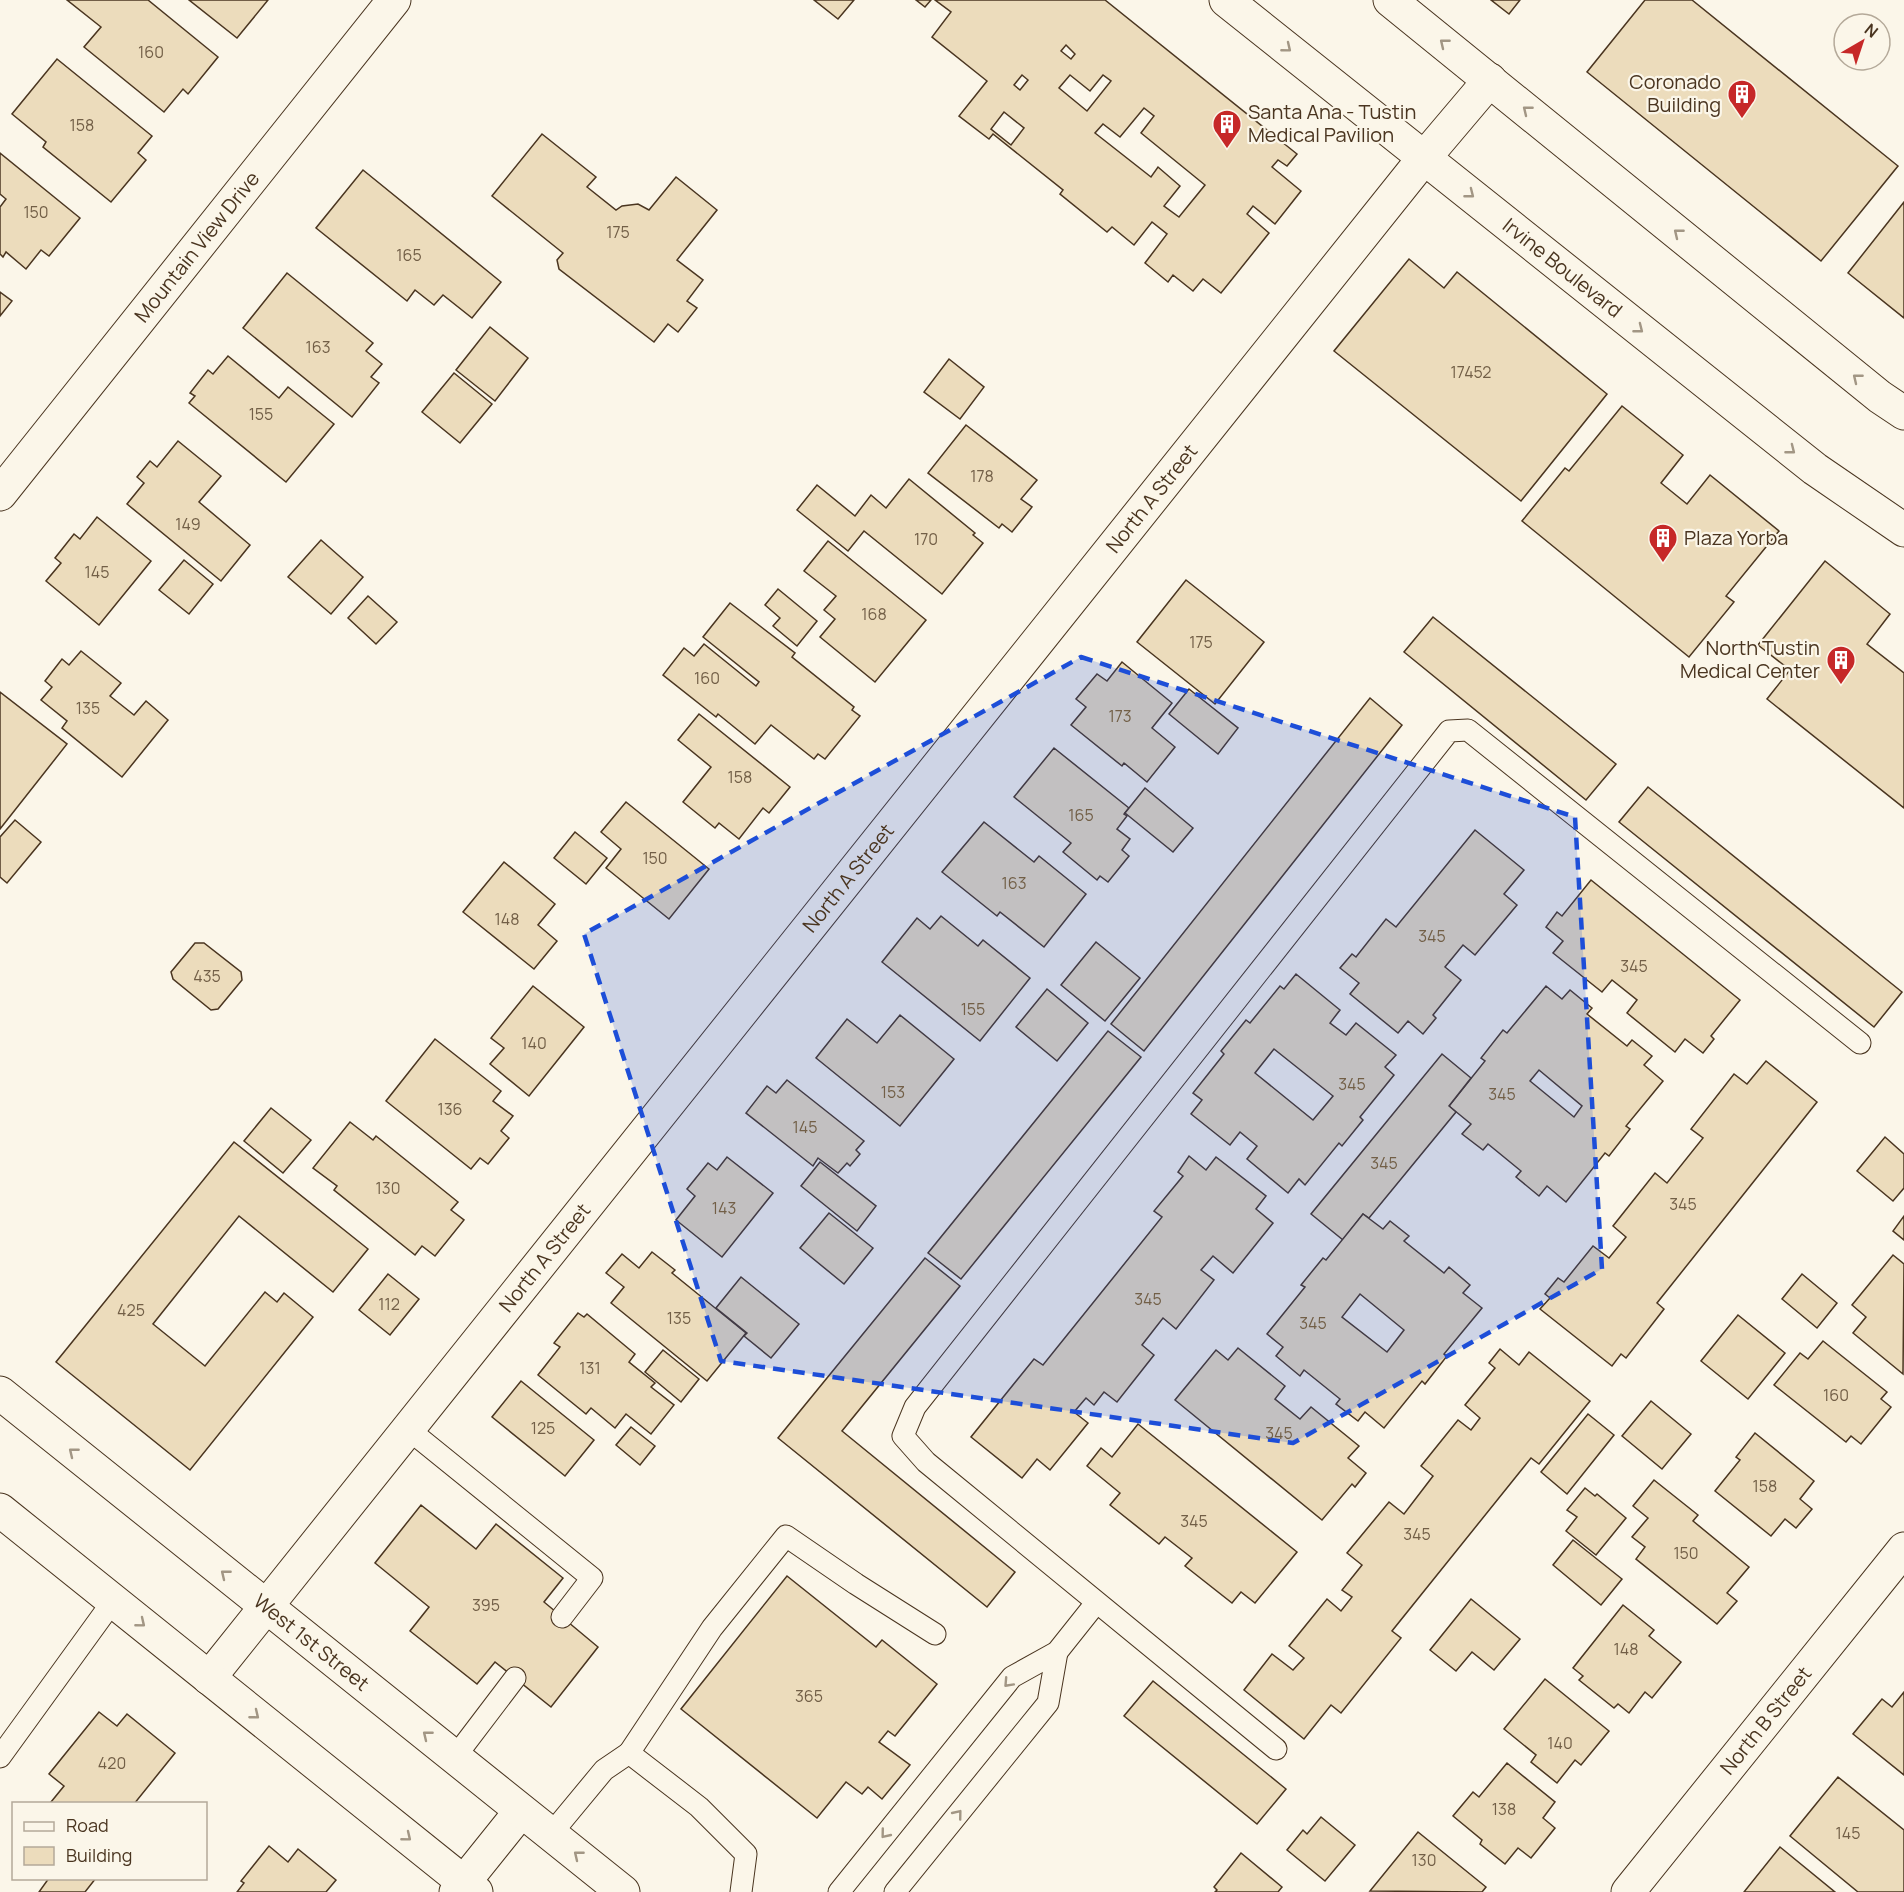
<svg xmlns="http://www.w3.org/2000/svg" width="1904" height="1892" viewBox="0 0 1904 1892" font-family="Manrope,sans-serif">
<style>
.building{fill:#ecdcbc;stroke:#4a3520;stroke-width:1.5;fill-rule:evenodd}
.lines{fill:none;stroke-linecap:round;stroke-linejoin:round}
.lane-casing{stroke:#4a3520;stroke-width:23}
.street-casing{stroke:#4a3520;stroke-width:35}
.secondary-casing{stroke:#4a3520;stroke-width:35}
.primary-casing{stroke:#4a3520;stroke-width:35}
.lane{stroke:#fbf6e9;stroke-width:21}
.street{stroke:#fbf6e9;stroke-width:33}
.secondary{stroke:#fbf6e9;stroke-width:33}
.primary{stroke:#fbf6e9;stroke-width:33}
.oneway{stroke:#a29684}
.marked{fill:#1d4ed8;fill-opacity:0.2;stroke:#1d4ed8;stroke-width:4.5;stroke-dasharray:12 8;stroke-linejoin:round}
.labels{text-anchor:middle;stroke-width:4.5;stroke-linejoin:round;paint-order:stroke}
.number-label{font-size:16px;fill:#725f47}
.poi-label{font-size:20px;fill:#4a3520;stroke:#fbf6e9;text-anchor:end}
.street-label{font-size:20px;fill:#4a3520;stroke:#fbf6e9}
</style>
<rect width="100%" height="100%" fill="#fbf6e9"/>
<g class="building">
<polygon points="67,0 148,0 218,57 188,94 183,89 164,112 84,47 101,27"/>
<polygon points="189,0 268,0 237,38"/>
<polygon points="814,0 854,0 838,19"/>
<polygon points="916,0 931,0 925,7"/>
<path d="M935,0H1105L1297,154L1287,166L1278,160L1272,167L1301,191L1275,224L1253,206L1247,214L1269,233L1221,293L1203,279L1193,291L1173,275L1168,282L1145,263L1167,234L1152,222L1134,245L1112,227L1107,232L1060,194L1063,190L993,134L989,139L959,116L987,81L932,37L951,12ZM1066,45L1075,54L1071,59L1061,51ZM1022,75L1028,80L1020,90L1014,85ZM1070,75L1090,91L1103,75L1111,81L1087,111L1059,88ZM1144,108L1154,116L1141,133L1205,185L1179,217L1164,206L1180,186L1158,167L1151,177L1095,133L1103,124L1120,137ZM1004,112L1024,128L1011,145L991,129Z"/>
<polygon points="1491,0 1520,0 1509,14"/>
<polygon points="1645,0 1692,0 1898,166 1821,261 1587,72"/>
<polygon points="57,59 152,136 138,153 146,160 111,202 43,147 46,142 12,114"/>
<polygon points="542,134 596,177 587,187 616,210 622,206 638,204 649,210 676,177 717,210 677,260 703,280 687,301 697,308 678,332 668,324 654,342 559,269 557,260 563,253 492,196"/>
<polygon points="0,153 80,218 49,256 41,250 26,269 6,252 3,257 0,254 0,207 6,199 0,194"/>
<polygon points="363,170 501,282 472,318 443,295 434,305 415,290 407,301 316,228"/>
<polygon points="1904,202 1904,318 1848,273"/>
<polygon points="1409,259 1444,288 1457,272 1607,394 1521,501 1334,351"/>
<polygon points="287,273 373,343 366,351 382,364 371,377 379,383 352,417 243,328"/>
<polygon points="0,292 12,301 0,316"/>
<polygon points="490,327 528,358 495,401 456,370"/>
<polygon points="228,356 279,398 288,387 334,424 286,482 189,403 195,396 190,393 208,370 213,374"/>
<polygon points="949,359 984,387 960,419 924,392"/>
<polygon points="454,373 492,404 460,443 422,412"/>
<polygon points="1622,406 1683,455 1661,483 1687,504 1710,475 1779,531 1726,596 1734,602 1689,657 1522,521 1565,468 1569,471"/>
<polygon points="966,425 1037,480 1021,499 1032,507 1012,532 1002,524 999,528 928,473"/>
<polygon points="178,441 221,476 199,502 250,545 221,581 127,504 144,483 137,477 150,461 157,467"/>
<polygon points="909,479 975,533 973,535 983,543 942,594 864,531 848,551 797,510 817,485 855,516 871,495 886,508"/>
<polygon points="97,517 151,561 99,625 46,581 61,563 55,558 74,534 80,539"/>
<polygon points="321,540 363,577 331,614 288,577"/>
<polygon points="828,541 926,620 875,682 820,637 835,619 824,610 836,596 804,571"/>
<polygon points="184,560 213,584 189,614 159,590"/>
<polygon points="1825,561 1890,614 1867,644 1904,673 1904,808 1767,699 1790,670 1758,645"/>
<polygon points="1186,580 1264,642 1215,704 1137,642"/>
<polygon points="778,589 817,621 797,646 773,626 780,618 765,605"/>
<polygon points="368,596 397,622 376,644 348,618"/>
<polygon points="730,603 795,653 792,657 854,707 852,710 860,716 825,759 818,754 814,759 771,725 755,744 718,714 716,717 663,675 684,648 694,656 704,644 756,686 759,682 703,637"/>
<polygon points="1433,617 1616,764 1586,800 1404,652"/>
<polygon points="81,651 121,683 110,696 134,715 146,701 168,720 122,777 62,728 67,721 41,700 52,687 45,681 62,659 69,665"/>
<polygon points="1122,662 1172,703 1152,728 1175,747 1147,782 1124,763 1122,766 1071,725 1086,707 1076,699 1097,674 1107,681"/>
<polygon points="1189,689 1238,728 1218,754 1169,714"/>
<polygon points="0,692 67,744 0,829"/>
<polygon points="1370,698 1402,725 1144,1051 1111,1024"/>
<polygon points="699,714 790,787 769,813 763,808 739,839 719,823 715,828 683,802 711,767 678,740"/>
<polygon points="1054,748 1129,808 1124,814 1127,816 1117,829 1130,839 1122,850 1129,856 1108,882 1100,876 1097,880 1063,852 1071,843 1014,797"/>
<polygon points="1648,787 1902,992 1874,1027 1619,822"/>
<polygon points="1145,788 1193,828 1173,852 1125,813"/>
<polygon points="626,802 709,869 669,919 606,868 621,849 601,832"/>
<polygon points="15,820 41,842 7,883 0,877 0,837"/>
<polygon points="984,822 1034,862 1039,856 1086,894 1044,947 1000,912 997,916 942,872"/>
<polygon points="1475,830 1524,870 1504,894 1517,905 1475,955 1463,945 1445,967 1461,980 1433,1015 1436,1018 1423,1034 1408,1021 1398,1033 1350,994 1359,983 1340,968 1352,954 1356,957 1386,919 1396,927"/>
<polygon points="575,832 607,858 586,884 554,858"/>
<polygon points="504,862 555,904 538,925 557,941 534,969 463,912"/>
<polygon points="1591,880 1740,1000 1711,1036 1714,1039 1703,1053 1685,1039 1675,1052 1627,1013 1637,1000 1612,980 1602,992 1553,953 1563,941 1546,927 1557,912 1562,916"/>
<polygon points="941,916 978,946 983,940 1030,978 980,1041 882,962 917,918 930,929"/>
<polygon points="1096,942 1140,978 1105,1021 1061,985"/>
<polygon points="195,943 204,943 241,972 242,980 218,1009 211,1010 173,979 171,972"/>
<path d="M1296,974L1340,1010L1330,1023L1346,1035L1356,1023L1396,1055L1385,1067L1394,1075L1360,1117L1363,1120L1342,1146L1339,1143L1305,1185L1299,1179L1288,1193L1247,1159L1257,1146L1240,1132L1230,1145L1191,1114L1202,1100L1193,1093L1224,1054L1221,1051L1246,1020L1250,1023L1280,986L1284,989ZM1274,1049L1333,1096L1313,1120L1255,1073Z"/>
<polygon points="533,986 584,1027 529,1096 490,1064 504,1048 491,1038"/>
<path d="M1546,986L1562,999L1570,990L1592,1008L1587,1014L1627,1046L1632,1040L1652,1056L1644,1065L1663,1081L1626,1126L1630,1129L1609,1156L1605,1153L1566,1202L1547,1186L1539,1196L1516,1177L1521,1171L1488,1144L1483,1150L1462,1134L1471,1124L1449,1106L1485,1061L1481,1058L1503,1030L1507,1033ZM1539,1070L1582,1106L1574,1117L1530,1081Z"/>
<polygon points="1047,989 1088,1023 1057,1061 1016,1027"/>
<polygon points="900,1015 954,1059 900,1126 816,1058 847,1019 877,1043"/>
<polygon points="1108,1031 1141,1057 961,1279 928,1253"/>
<polygon points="435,1039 501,1091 493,1101 513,1116 501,1131 509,1138 488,1164 480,1158 471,1169 386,1101"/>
<polygon points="1442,1054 1471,1078 1449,1106 1456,1112 1369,1218 1363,1214 1343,1240 1311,1214"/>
<polygon points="1766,1061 1817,1102 1657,1303 1664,1309 1626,1358 1621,1354 1612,1366 1540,1309 1550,1298 1545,1294 1558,1278 1564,1282 1593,1246 1609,1258 1626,1237 1613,1226 1655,1173 1667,1183 1703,1138 1691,1129 1734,1074 1747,1084"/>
<polygon points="787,1080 864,1141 856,1150 860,1154 850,1166 847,1163 838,1173 818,1158 813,1166 746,1113 767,1086 776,1093"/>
<polygon points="271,1108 311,1140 283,1173 244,1141"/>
<polygon points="350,1122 373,1140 376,1136 458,1202 451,1210 464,1220 435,1256 422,1246 415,1255 334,1190 337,1186 313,1168"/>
<polygon points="1885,1137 1904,1154 1904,1188 1893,1201 1857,1171"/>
<polygon points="234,1142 368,1249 333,1292 239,1216 153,1324 205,1366 265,1292 277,1302 284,1293 313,1317 190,1470 56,1362"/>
<polygon points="1189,1156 1206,1170 1216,1157 1266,1196 1256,1209 1273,1223 1233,1273 1213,1256 1201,1270 1214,1280 1176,1329 1163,1318 1142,1345 1154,1355 1117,1402 1104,1392 1094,1405 1086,1398 1074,1412 1088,1423 1050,1470 1037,1459 1022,1478 971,1437 1034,1359 1043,1365 1162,1217 1154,1211 1183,1176 1178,1172"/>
<polygon points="727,1157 773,1193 722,1257 676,1220 695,1196 687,1189 708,1163 717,1170"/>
<polygon points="820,1162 876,1206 857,1231 801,1186"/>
<polygon points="829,1213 873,1248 844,1284 800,1248"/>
<path d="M1363,1214L1383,1229L1390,1221L1409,1236L1404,1241L1444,1273L1449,1267L1470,1285L1463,1293L1482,1308L1444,1354L1447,1356L1425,1384L1422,1381L1384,1428L1365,1412L1358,1421L1336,1404L1340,1399L1304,1370L1300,1376L1276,1356L1283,1347L1267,1334L1305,1287L1301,1285L1323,1258L1326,1260ZM1360,1294L1404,1330L1387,1352L1342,1317Z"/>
<polygon points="1904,1216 1904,1240 1893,1231"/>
<polygon points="652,1252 675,1270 672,1273 746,1333 707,1381 611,1303 624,1287 606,1273 622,1254 639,1268"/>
<polygon points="1893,1255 1904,1264 1903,1374 1853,1333 1866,1317 1852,1305"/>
<polygon points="925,1258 960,1286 842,1431 1015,1572 987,1607 778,1438"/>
<polygon points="388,1274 419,1299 390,1335 359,1310"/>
<polygon points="1802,1274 1837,1303 1817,1328 1782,1299"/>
<polygon points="741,1277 799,1324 771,1358 744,1336 747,1333 716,1308"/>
<polygon points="578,1313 584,1317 587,1314 635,1354 629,1362 655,1383 651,1387 674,1405 651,1434 626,1414 615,1428 591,1408 586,1414 538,1375 560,1347 554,1343"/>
<polygon points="1738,1315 1785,1353 1748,1399 1701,1361"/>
<polygon points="1823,1341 1887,1392 1881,1399 1891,1407 1861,1444 1851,1436 1846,1442 1774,1385 1800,1353 1808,1359"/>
<polygon points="1238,1348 1285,1386 1275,1399 1300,1419 1311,1407 1359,1446 1348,1458 1366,1473 1355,1487 1352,1484 1322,1520 1175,1400 1216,1350 1228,1360"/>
<polygon points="1500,1349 1519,1365 1529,1352 1590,1401 1539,1464 1531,1458 1392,1631 1401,1638 1341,1713 1331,1705 1304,1739 1244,1690 1272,1654 1293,1670 1304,1658 1289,1646 1327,1599 1341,1611 1352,1597 1342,1590 1362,1565 1347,1553 1389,1502 1404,1514 1433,1476 1421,1466 1458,1420 1471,1430 1480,1418 1465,1405 1495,1368 1489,1363"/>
<polygon points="663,1350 699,1379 681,1402 645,1372"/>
<polygon points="521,1381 594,1440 565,1476 492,1417"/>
<polygon points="1651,1401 1691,1434 1662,1469 1622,1436"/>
<polygon points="1588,1414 1614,1435 1567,1494 1541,1472"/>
<polygon points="1138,1424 1297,1552 1255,1603 1241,1592 1232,1603 1185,1566 1192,1558 1165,1537 1159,1544 1110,1505 1120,1493 1087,1466 1101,1448 1112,1457"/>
<polygon points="631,1427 655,1446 640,1465 616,1445"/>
<polygon points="1755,1433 1814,1481 1800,1499 1812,1509 1796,1528 1785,1519 1771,1536 1715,1491 1740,1460 1736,1457"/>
<polygon points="1654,1480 1698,1515 1693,1521 1749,1567 1727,1593 1737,1601 1717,1624 1636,1559 1645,1547 1632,1537 1648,1518 1633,1506"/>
<polygon points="1585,1488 1595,1496 1597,1494 1626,1518 1596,1555 1566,1531 1577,1517 1567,1510"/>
<polygon points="421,1505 476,1549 496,1524 563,1578 544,1602 598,1647 551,1707 495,1662 477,1684 410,1631 429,1607 375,1563"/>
<polygon points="1573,1540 1622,1579 1601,1605 1553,1565"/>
<polygon points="787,1576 876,1647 882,1640 937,1684 895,1736 888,1731 879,1742 910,1765 882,1799 868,1787 862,1794 846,1782 817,1818 681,1709"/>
<polygon points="1471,1599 1520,1639 1494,1670 1472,1652 1456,1671 1430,1650"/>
<polygon points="1623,1605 1654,1630 1649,1636 1681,1662 1652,1698 1645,1692 1629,1713 1618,1704 1614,1708 1579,1680 1583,1676 1573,1668"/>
<polygon points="1545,1679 1609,1731 1581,1765 1575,1760 1557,1783 1531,1762 1536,1755 1504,1729"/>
<polygon points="1153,1681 1286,1789 1257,1824 1124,1716"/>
<polygon points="1904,1692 1904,1775 1853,1734 1882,1699 1892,1707"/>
<polygon points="99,1712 117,1726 127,1714 175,1753 134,1804 53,1804 51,1802 64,1786 49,1774"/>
<polygon points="1507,1763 1555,1802 1543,1818 1555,1828 1531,1858 1518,1848 1505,1864 1480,1844 1482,1840 1453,1816 1473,1792 1479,1797"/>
<polygon points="1838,1777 1904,1830 1904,1892 1858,1892 1790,1836"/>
<polygon points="1321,1817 1355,1845 1325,1881 1287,1850 1303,1830 1307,1834"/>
<polygon points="1418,1832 1486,1887 1482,1892 1370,1891"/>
<polygon points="269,1846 288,1862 298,1849 336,1880 326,1892 237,1892 244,1883 241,1881"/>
<polygon points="1780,1847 1835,1892 1744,1892"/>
<polygon points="1241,1853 1282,1887 1278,1892 1215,1892 1217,1890 1214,1887"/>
<polygon points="49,1878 96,1878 85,1892 39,1892"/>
</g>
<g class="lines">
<g class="lane-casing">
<g id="lane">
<polyline points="408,1429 592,1578 562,1617"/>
<polyline points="1276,1749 926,1462 903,1436 915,1407 1449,731 1468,730 1860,1043"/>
<polyline points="629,1753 712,1628 786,1536 856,1584 935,1634"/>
<polyline points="0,1757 113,1601"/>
<polyline points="455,1757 515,1678"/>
<polyline points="551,1834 604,1770 629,1753 699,1807 746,1854 741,1892"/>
<polyline points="839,1892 1012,1677 1057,1652 1096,1603"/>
<polyline points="895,1892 1048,1703 1057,1652"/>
</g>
</g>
<g class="street-casing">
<g id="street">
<path id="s1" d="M0,494L394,0"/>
<path id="s2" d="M209,1678L1424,158L1490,80"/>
<polyline points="456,1892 521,1811"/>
<path id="s3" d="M1628,1892L1904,1549"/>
</g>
</g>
<g class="secondary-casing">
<g id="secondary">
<path id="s4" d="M0,1393L623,1892"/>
<polyline points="0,1510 476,1892"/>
</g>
</g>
<g class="primary-casing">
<g id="primary">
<path id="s5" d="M1226,0L1815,469L1904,530"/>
<polyline points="1390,0 1880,397 1904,413"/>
</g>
</g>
<use href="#lane" class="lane"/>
<use href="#street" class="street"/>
<use href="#secondary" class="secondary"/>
<use href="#primary" class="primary"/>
</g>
<defs><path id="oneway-chevron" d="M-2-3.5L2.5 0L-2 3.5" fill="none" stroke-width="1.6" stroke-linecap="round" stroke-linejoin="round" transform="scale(1.5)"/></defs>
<g class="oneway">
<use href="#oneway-chevron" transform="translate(1444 43) rotate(-141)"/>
<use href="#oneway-chevron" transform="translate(1287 48) rotate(39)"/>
<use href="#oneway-chevron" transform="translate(1527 110) rotate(-141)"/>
<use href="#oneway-chevron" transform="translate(1470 194) rotate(38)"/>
<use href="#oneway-chevron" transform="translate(1678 233) rotate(-141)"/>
<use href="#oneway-chevron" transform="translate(1639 329) rotate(38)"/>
<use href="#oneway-chevron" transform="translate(1857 378) rotate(-141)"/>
<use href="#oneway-chevron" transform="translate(1791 450) rotate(38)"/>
<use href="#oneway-chevron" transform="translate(73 1452) rotate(-141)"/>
<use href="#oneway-chevron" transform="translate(225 1574) rotate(-141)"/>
<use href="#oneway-chevron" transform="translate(141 1623) rotate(39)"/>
<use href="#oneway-chevron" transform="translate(1008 1683) rotate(133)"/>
<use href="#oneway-chevron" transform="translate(255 1715) rotate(39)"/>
<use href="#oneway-chevron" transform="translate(427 1735) rotate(-141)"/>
<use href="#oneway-chevron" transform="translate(958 1814) rotate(-51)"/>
<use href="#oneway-chevron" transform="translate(885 1834) rotate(129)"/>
<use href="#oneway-chevron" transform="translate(407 1837) rotate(39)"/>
<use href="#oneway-chevron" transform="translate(578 1855) rotate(-141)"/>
</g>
<path class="marked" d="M1081,657L1575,817L1602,1269L1293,1443L721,1361L584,934Z"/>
<defs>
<g id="building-pin" transform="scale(1.5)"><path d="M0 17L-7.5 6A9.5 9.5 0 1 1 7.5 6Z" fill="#c62828" stroke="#fbf6e9"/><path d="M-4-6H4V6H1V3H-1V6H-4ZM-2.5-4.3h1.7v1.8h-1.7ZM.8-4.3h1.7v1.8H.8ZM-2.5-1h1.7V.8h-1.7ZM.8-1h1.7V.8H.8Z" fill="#fff"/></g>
</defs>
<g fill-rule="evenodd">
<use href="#building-pin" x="1742" y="94"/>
<use href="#building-pin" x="1227" y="124"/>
<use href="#building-pin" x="1663" y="538"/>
<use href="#building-pin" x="1841" y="660"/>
</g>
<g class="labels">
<g class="number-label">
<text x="151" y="58">160</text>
<text x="82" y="131">158</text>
<text x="36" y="218">150</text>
<text x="618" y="238">175</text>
<text x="409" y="261">165</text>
<text x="318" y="353">163</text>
<text x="1471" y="378">17452</text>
<text x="261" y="420">155</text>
<text x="982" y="482">178</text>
<text x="188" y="530">149</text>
<text x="926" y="545">170</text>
<text x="97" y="578">145</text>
<text x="874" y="620">168</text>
<text x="1201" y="648">175</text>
<text x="707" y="684">160</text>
<text x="88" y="714">135</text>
<text x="1120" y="722">173</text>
<text x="740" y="783">158</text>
<text x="1081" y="821">165</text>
<text x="655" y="864">150</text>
<text x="1014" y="889">163</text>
<text x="507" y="925">148</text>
<text x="1432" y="942">345</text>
<text x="1634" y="972">345</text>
<text x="207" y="982">435</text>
<text x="973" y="1015">155</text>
<text x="534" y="1049">140</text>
<text x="1352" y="1090">345</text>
<text x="893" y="1098">153</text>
<text x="1502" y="1100">345</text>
<text x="450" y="1115">136</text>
<text x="805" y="1133">145</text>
<text x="1384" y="1169">345</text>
<text x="388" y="1194">130</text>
<text x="1683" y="1210">345</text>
<text x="724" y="1214">143</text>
<text x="1148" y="1305">345</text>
<text x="389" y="1310">112</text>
<text x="131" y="1316">425</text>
<text x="679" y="1324">135</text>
<text x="1313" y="1329">345</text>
<text x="590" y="1374">131</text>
<text x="1836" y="1401">160</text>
<text x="543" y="1434">125</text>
<text x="1279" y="1439">345</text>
<text x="1765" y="1492">158</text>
<text x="1194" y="1527">345</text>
<text x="1417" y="1540">345</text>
<text x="1686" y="1559">150</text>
<text x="486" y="1611">395</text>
<text x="1626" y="1655">148</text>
<text x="809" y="1702">365</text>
<text x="1560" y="1749">140</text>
<text x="112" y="1769">420</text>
<text x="1504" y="1815">138</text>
<text x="1848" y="1839">145</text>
<text x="1424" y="1866">130</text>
</g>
<g class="poi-label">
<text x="1721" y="89">Coronado<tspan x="1721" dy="23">Building</tspan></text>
<text x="1248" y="119" text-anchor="start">Santa Ana - Tustin<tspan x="1248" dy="23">Medical Pavilion</tspan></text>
<text x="1684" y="545" text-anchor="start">Plaza Yorba</text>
<text x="1820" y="655">North Tustin<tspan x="1820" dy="23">Medical Center</tspan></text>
</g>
<g class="street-label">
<text dy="7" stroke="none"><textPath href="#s1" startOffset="316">Mountain View Drive</textPath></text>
<text dy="7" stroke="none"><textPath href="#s5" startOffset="430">Irvine Boulevard</textPath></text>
<text dy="7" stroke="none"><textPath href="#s2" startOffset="1510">North A Street</textPath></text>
<text dy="7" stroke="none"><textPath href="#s2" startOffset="1024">North A Street</textPath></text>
<text dy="7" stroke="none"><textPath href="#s2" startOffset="538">North A Street</textPath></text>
<text dy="7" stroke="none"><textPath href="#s4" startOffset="399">West 1st Street</textPath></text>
<text dy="7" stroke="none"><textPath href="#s3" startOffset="220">North B Street</textPath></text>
</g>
</g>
<rect x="12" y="1802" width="195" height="78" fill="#fbf6e9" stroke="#b4a999" stroke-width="1.5"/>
<rect x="24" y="1822" width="30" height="9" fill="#fbf6e9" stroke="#b4a999" stroke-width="1.5"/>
<text x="66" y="1832" font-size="18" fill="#4a3520">Road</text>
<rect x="24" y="1847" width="30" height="18" fill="#ecdcbc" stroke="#b4a999" stroke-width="1.5"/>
<text x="66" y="1862" font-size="18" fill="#4a3520">Building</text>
<g transform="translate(1862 42) rotate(39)"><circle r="28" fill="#fbf6e9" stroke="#b4a999" stroke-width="1.5"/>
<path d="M0-4.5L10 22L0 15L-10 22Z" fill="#c62828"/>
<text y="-9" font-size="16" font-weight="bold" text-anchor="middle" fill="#4a3520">N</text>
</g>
</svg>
